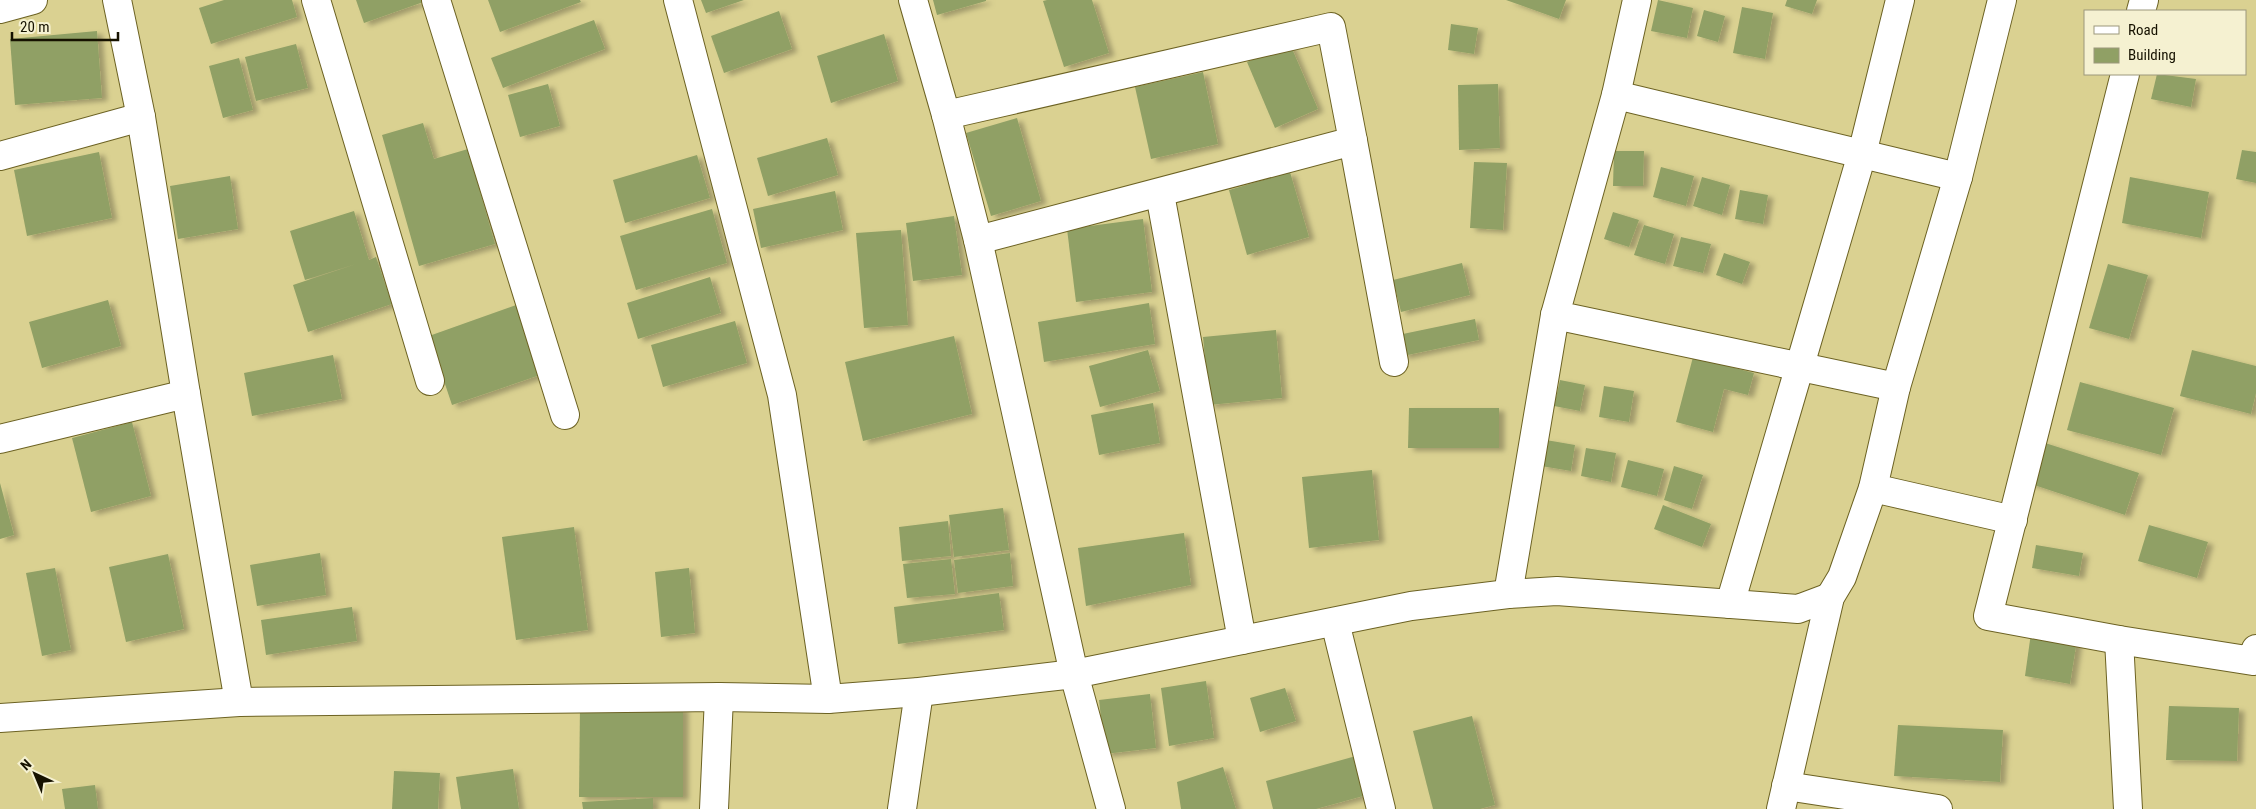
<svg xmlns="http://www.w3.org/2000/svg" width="2256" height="809" viewBox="0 0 2256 809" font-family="'Roboto Condensed',sans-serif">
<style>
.building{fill:#90a065;filter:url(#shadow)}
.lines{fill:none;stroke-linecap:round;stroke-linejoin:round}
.minor-casing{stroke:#6c6223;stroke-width:30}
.minor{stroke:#fff;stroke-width:28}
</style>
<defs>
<filter id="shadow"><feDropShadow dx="5.5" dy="3" stdDeviation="2.5" flood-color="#0004"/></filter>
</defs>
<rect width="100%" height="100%" fill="#dad191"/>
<g class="building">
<polygon points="224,0 292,0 297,17 211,44 199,8"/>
<polygon points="356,0 429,0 364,23"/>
<polygon points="488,0 580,0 581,2 500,32"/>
<polygon points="701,0 744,0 706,13"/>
<polygon points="933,0 986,0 986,1 937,15"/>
<polygon points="1047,0 1092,0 1109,53 1064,67 1043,1"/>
<polygon points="1506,0 1566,0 1559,19"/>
<polygon points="1658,0 1693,8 1687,38 1651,31"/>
<polygon points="1787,0 1817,0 1812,14 1785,6"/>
<polygon points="1742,7 1773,13 1765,59 1733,53"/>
<polygon points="1704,10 1725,16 1718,42 1697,36"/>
<polygon points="779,11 792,49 724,73 711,36"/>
<polygon points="594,20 605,49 503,88 491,58"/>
<polygon points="1451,24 1478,28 1474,54 1448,50"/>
<polygon points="97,31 102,98 15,105 10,39"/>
<polygon points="884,34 898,81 831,103 817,56"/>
<polygon points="296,44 308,88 256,101 245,57"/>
<polygon points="1290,44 1318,109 1275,128 1247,62"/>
<polygon points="239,58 253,110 223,118 209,66"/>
<polygon points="1203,72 1218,144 1151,159 1135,87"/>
<polygon points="2157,74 2196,79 2191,107 2151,99"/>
<polygon points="548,84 560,126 520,137 508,95"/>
<polygon points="1498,84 1500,148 1459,150 1458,85"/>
<polygon points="1017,118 1041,201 991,216 966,133"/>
<polygon points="423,123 434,159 468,149 495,244 419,266 382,135"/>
<polygon points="827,138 838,175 768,196 757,158"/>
<polygon points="2242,150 2256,152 2256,183 2236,179"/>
<polygon points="1614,151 1644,151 1643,186 1613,186"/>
<polygon points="99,152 112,218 27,236 14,170"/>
<polygon points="697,155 710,198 625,223 613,180"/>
<polygon points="1474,162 1507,163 1503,230 1470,228"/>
<polygon points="1661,167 1694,176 1686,206 1653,197"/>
<polygon points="1290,172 1309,237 1247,255 1229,190"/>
<polygon points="230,176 238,229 178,239 170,186"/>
<polygon points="1702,177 1730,185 1722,215 1693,206"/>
<polygon points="2130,177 2209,192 2201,238 2122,223"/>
<polygon points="1740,190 1768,195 1763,224 1735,219"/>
<polygon points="835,191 843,230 761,248 753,209"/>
<polygon points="712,209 727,263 636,290 620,236"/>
<polygon points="354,211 369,260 376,257 392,304 308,332 293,285 356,264 305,280 290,231"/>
<polygon points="1613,212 1639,220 1629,247 1604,239"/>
<polygon points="954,216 962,275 913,281 906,223"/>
<polygon points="1143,219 1152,292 1076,302 1067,229"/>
<polygon points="1644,225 1674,234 1665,264 1634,255"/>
<polygon points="901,230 908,325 864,328 856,233"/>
<polygon points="1681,237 1711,244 1703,273 1673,266"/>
<polygon points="1724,253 1750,262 1742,284 1716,275"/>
<polygon points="1462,263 1470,295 1401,312 1393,280"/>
<polygon points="2108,264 2148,275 2129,339 2089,328"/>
<polygon points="710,277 721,313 638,339 627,303"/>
<polygon points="108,300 121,346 42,368 29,322"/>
<polygon points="1149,303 1155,344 1044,362 1038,322"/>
<polygon points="519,304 543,374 452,405 429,336"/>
<polygon points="1475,319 1479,340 1403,356 1398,335"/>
<polygon points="735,321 747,363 663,387 651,345"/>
<polygon points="1276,330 1282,398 1209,405 1203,337"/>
<polygon points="954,336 972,414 863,441 845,362"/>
<polygon points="1148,350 1160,391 1100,407 1089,366"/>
<polygon points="2192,350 2256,366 2256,393 2251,414 2180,396"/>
<polygon points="333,355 342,399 252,416 244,373"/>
<polygon points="1693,357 1754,373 1748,395 1724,389 1713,432 1676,422"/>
<polygon points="1560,380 1585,385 1580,411 1554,406"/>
<polygon points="2080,382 2174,408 2161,455 2067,430"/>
<polygon points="1604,386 1634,391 1629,422 1599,417"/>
<polygon points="1153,403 1160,443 1099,455 1091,415"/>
<polygon points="1409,408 1499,408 1499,448 1408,448"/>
<polygon points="132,422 151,496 91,512 72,438"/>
<polygon points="1546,440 1575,445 1571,471 1541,466"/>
<polygon points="2042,442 2139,473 2125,515 2028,483"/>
<polygon points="1586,448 1616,453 1611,482 1581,476"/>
<polygon points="1628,460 1664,469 1657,496 1621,487"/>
<polygon points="1674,466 1703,475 1692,509 1664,500"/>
<polygon points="1372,470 1379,540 1309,548 1302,477"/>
<polygon points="0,483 14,535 0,539"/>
<polygon points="1663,505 1711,524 1702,547 1654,529"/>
<polygon points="1003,508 1009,550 954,557 949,515"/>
<polygon points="948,521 951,556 902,561 899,527"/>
<polygon points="2149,525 2208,542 2197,578 2138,561"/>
<polygon points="574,527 588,630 516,640 502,537"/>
<polygon points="1184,533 1191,585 1086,606 1078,548"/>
<polygon points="2036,545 2083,553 2079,576 2032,568"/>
<polygon points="320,553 326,595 257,606 250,565"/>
<polygon points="1010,553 1013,586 958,593 954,560"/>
<polygon points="168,554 184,629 126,642 109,567"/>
<polygon points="951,559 955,594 907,598 903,564"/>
<polygon points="55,568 71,650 42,656 26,573"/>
<polygon points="689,568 695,633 661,637 655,572"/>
<polygon points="999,593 1004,630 898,644 894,607"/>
<polygon points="352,607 357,641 266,655 261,620"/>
<polygon points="2031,633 2077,640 2070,684 2025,676"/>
<polygon points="1206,681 1214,738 1169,746 1161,688"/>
<polygon points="1285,688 1296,721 1260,732 1250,698"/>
<polygon points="1150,694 1156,748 1105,754 1099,700"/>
<polygon points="580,706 683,707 683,797 579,797"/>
<polygon points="2169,706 2239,708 2237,761 2166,760"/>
<polygon points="1472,716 1495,805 1480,809 1433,809 1413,731"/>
<polygon points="1898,725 2003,730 2000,782 1894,776"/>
<polygon points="1356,756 1367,795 1316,809 1273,809 1266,781"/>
<polygon points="1223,767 1236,809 1181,809 1177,782"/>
<polygon points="513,769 519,809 461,809 456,777"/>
<polygon points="394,771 440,773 438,809 392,809"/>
<polygon points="95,785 98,809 65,809 62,789"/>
<polygon points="653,798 653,809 583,809 582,802"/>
</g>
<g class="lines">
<g class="minor-casing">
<g id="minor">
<polyline points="117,0 141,117 186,394 239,702"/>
<polyline points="316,0 430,381"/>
<polyline points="436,0 565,415"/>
<polyline points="678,0 782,395 828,699"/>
<polyline points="913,0 946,115 978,240 1074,674 1111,809"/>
<polyline points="1637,0 1616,95 1555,315 1896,387"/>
<polyline points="0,9 33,0"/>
<polyline points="2141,11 2144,0"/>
<polyline points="2125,74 1988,616 2119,640 2253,661 2256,649"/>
<polyline points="1616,95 1958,177"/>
<polyline points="946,115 1331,27 1353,141 978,240"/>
<polyline points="1353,141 1394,362"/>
<polyline points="0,156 141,117"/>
<polyline points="1160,194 1242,640"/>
<polyline points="0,439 186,394"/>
<polyline points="1873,488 2013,520"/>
<polyline points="1508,594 1555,315"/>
<polyline points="1730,604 1862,154 1900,0"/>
<polyline points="1335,622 1381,809"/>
<polyline points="2119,640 2128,809"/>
<polyline points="0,718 239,702 719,697 828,699 919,692 1074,674 1411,606 1508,594 1557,591 1798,609 1830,597"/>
<polyline points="1786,786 1938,809"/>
<polyline points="714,809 719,697"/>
<polyline points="902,809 919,692"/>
<polyline points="1781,809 1830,597 1842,577 1873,488 1896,387 1958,177 2002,0"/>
</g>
</g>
<use href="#minor" class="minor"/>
</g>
<rect x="2084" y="10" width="162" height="65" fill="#f5f1d1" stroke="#9c987d"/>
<rect x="2094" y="26" width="25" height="8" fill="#ffffff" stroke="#9c987d"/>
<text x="2128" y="35" font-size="15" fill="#161200">Road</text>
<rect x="2094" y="48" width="25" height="15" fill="#90a065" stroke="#9c987d"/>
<text x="2128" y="60" font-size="15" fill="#161200">Building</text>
<g transform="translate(35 774) rotate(316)" stroke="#f5f1d1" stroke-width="4" paint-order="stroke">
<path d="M0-4L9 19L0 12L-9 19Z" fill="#161200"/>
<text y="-8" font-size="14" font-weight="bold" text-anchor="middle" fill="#161200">N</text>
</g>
<path d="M12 32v8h106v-8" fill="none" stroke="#161200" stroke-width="2.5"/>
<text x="20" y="32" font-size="15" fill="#161200" stroke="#f5f1d1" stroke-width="4" paint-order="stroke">20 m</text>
</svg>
